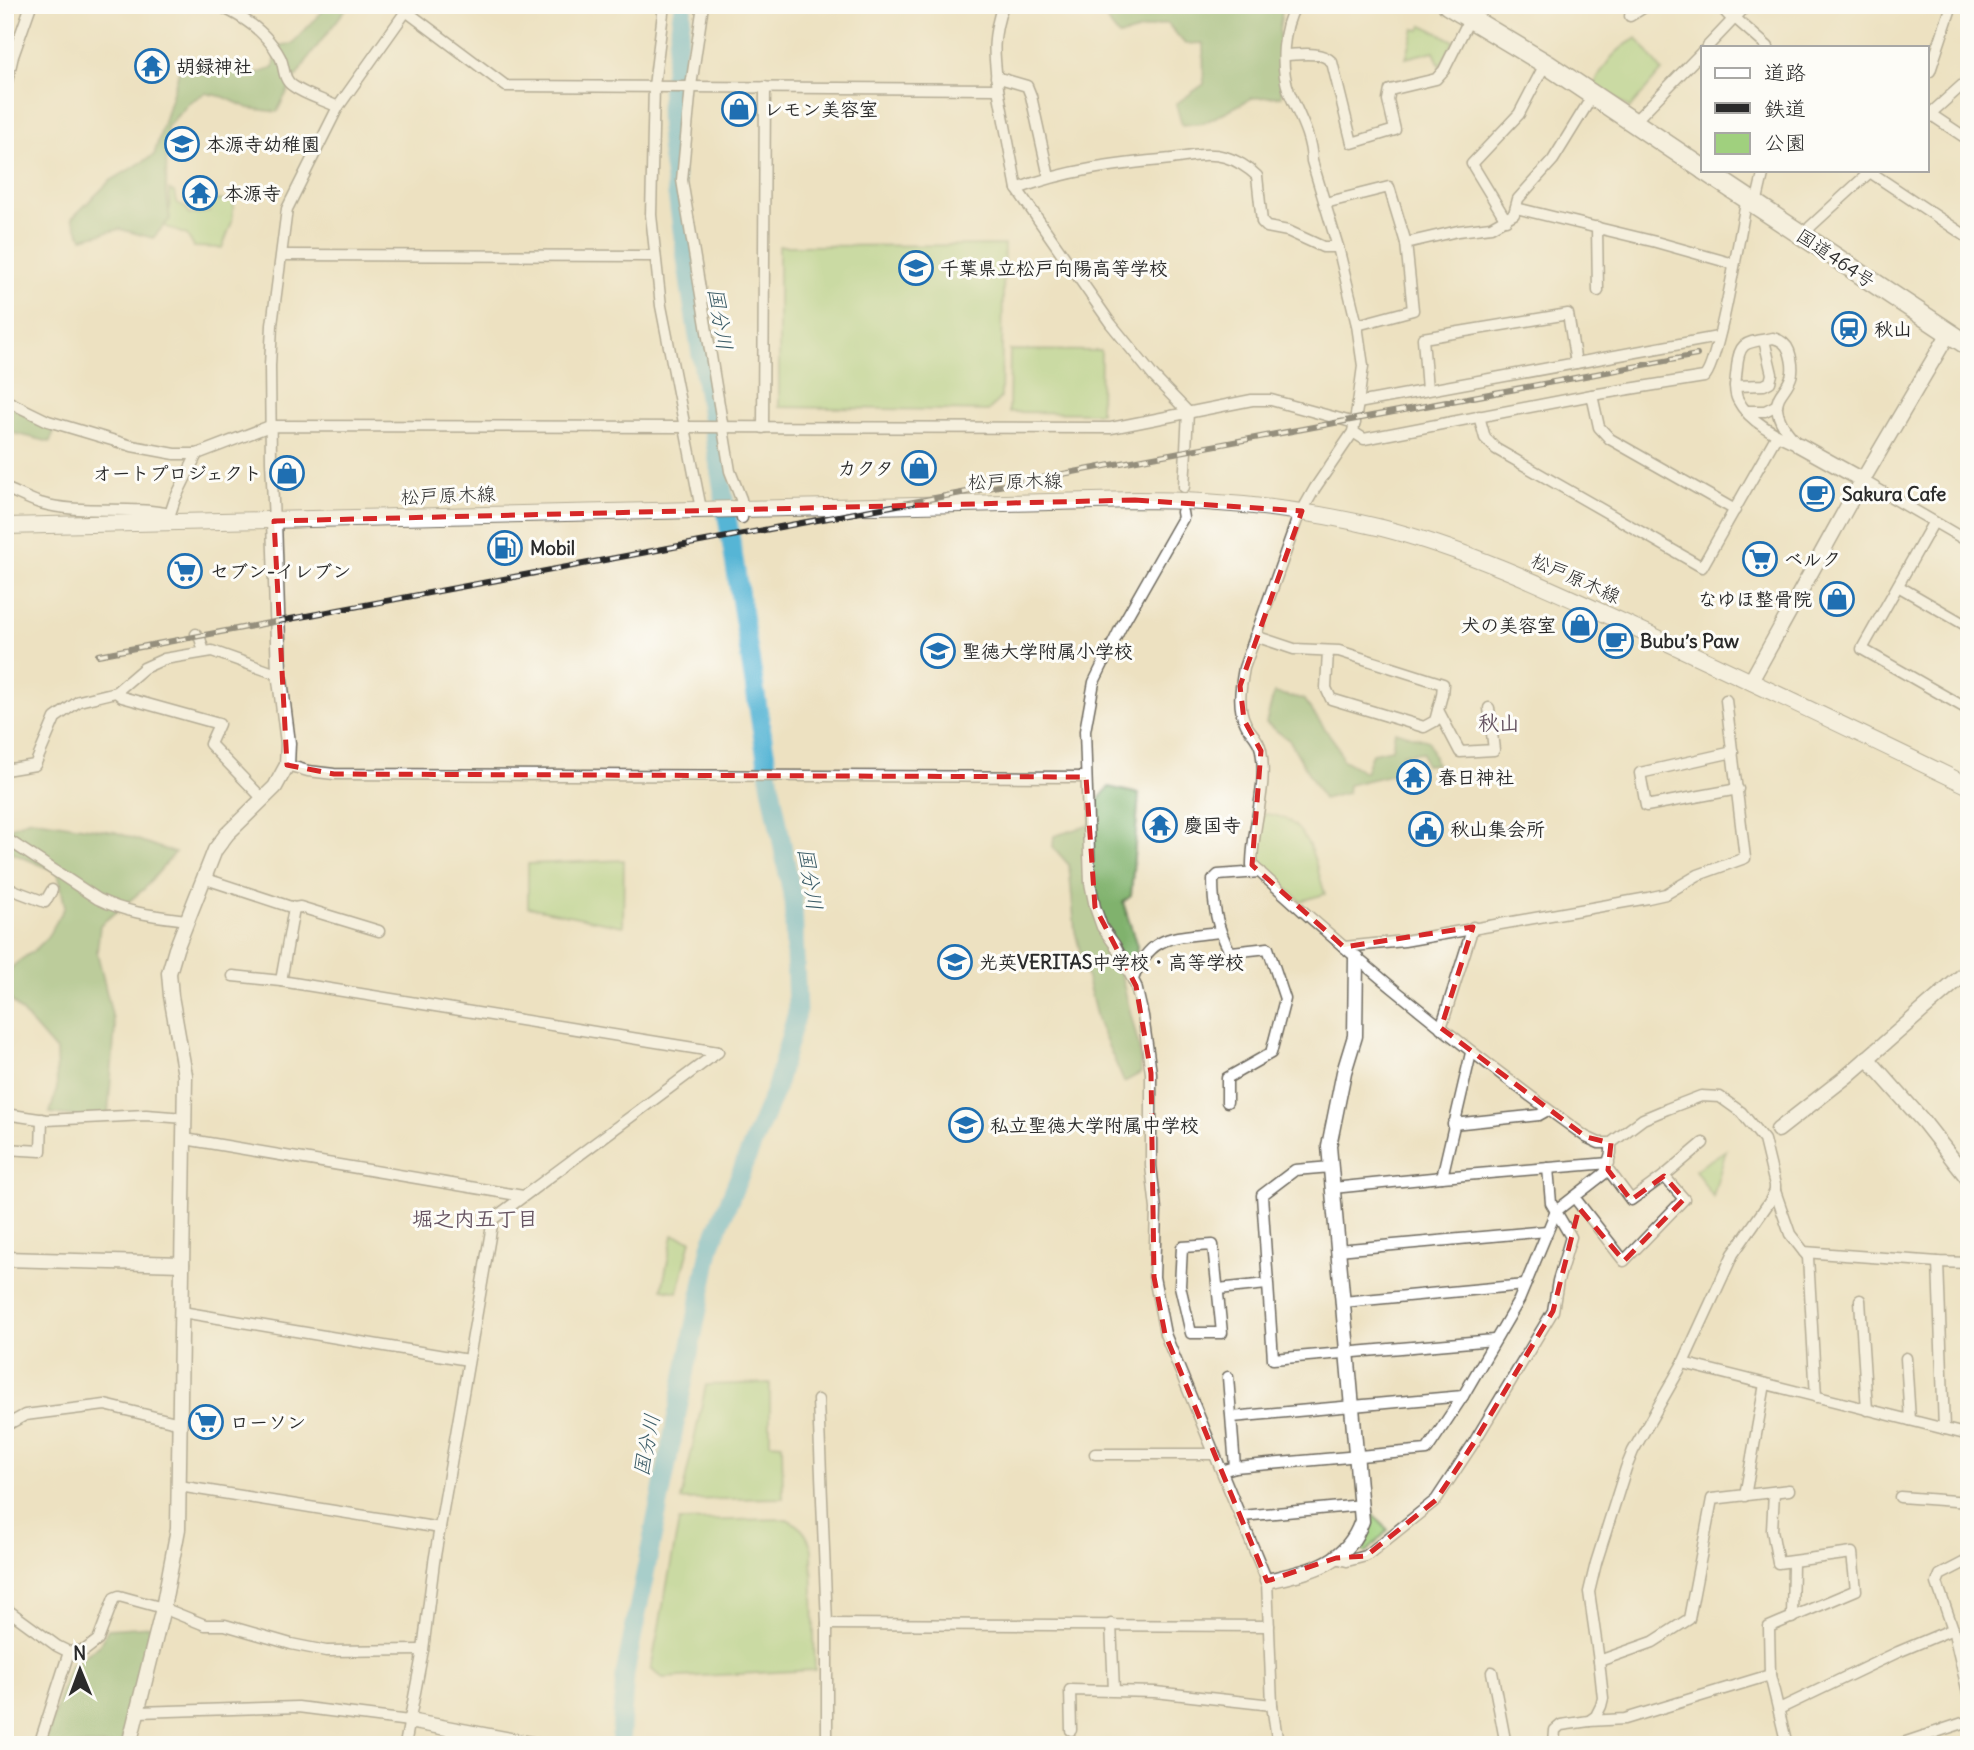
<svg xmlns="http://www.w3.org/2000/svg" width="1974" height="1750" viewBox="0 0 1974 1750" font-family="Delius,'Klee One',sans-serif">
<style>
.green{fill:#a0d07e;stroke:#667e54;stroke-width:2}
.forest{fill:#80b26d;stroke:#566e4c;stroke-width:2}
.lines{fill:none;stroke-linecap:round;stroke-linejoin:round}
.river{stroke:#56b5d5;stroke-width:19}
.minor-casing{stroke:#6f6b60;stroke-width:13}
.tertiary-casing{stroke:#6f6b60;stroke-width:17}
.secondary-casing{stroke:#6f6b60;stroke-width:18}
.trunk-casing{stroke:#6f6b60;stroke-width:22}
.minor{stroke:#fff;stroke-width:10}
.tertiary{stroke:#fff;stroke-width:14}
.secondary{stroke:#fff;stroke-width:16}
.trunk{stroke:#fff;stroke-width:19}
.rail-casing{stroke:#2b2b2b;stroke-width:6}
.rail{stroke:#fdfcf7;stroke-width:3.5;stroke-dasharray:10;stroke-linecap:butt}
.marked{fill:none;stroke:#d62828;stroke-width:5;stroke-dasharray:14 9;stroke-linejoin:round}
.labels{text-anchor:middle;stroke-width:6;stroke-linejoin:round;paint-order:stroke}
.poi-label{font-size:19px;font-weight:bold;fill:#2b2b2b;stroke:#fdfcf7;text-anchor:start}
.street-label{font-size:19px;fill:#2b2b2b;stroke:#fdfcf7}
.water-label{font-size:21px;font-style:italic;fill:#3a5b66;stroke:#fdfcf7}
.neighbourhood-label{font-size:21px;font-weight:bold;fill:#665462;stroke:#fdfcf7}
</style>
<rect width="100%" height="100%" fill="#fdfcf7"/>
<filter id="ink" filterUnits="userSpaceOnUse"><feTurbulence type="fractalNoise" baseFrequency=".0143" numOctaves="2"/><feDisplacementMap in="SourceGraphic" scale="14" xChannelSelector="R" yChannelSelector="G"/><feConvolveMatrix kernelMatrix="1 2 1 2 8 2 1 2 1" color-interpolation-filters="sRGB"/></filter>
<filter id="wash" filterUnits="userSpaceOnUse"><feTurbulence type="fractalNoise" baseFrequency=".00686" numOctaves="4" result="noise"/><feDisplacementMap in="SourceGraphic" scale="28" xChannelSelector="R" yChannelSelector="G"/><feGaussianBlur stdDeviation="1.57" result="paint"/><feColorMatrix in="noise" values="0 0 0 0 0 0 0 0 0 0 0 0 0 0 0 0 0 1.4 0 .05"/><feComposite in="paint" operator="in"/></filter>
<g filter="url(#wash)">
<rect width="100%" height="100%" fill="#ede1c1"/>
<g class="green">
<polygon points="1423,25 1454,41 1440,67 1434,51 1406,58 1414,29 1420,30"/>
<path d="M1637,38L1662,71L1630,108L1594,85C1607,61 1613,51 1637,38Z"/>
<polygon points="169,190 174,192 176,202 187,209 189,215 209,212 210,200 234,200 232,222 222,248 194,247 187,235 166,227 162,214 170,209"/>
<polygon points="1004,245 1001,397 988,411 779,407 779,246"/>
<polygon points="1010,350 1101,351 1100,413 1009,412"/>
<path d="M1263,813C1271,815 1282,816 1289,821C1312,836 1317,870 1325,894L1301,901L1257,863V842Z"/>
<polygon points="624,860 623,926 528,907 528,864"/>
<polygon points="1726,1150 1713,1197 1695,1170"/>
<polygon points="673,1235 691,1240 678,1292 662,1289"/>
<polygon points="770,1383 770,1443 782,1444 783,1498 681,1500 706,1385"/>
<polygon points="1367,1508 1388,1530 1366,1553 1356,1546"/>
<path d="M787,1519C802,1527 808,1534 812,1550L815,1670L663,1678L651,1669L679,1521Z"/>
</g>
<g class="forest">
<path d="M328,5H349C322,40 295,72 277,112L248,108L224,97L205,93L190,102L167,127L166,192L170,219L153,238L120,229L82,238L72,218L110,181L154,155L180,68L236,64L250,76L274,68L277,48L282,45L292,44Z"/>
<polygon points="1112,5 1283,5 1279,31 1282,96 1252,98 1204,123 1182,125 1176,104 1204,84 1203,43 1185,44 1167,23 1119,36 1107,21"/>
<polygon points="5,404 55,429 50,442 5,431"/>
<polygon points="1274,693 1303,699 1337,745 1342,759 1365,772 1372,753 1392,749 1395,731 1429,741 1436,764 1425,765 1422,752 1402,754 1402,772 1348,785 1347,793 1323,799 1290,741 1266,723"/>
<polygon points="1109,787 1139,794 1131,896 1123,902 1137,946 1136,958 1119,967 1139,1047 1141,1073 1124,1082 1098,1023 1075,931 1069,865 1053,847 1054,836 1090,825 1092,807"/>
<path d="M30,819L115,832L175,853L144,889L100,925L97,952L115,1028L108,1115L94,1119L50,1113L57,1088L56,1051L5,993C5,958 25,963 44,941C52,931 58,918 65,907L58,872L5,850V830Z"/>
<polygon points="152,1626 121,1745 44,1745 70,1665 99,1646 108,1629"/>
</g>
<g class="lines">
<polyline class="river" points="620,1745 625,1674 711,1245 775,1090 797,1012 793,900 770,782 691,294 670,146 669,107 683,5"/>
</g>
</g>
<g filter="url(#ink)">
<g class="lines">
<g class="minor-casing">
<g id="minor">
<path d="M217,5C243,16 266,31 280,57C285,66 282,79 293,86C305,95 324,100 338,107"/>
<path d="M403,5L410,14L506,86L998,89C994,55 991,39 1003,5"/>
<polyline points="664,5 654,86 651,215 661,306 701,509"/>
<polyline points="703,5 691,86 682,180 730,471 741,499 742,518"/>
<path d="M1296,5C1282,28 1280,67 1289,92C1299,116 1311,135 1312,161L1338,247L1357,325L1363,366L1358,403L1353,432L1315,488L1297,520L1244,668C1241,685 1237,706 1245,722C1249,733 1258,736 1261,750C1268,787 1252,827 1252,865C1358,963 1469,1053 1586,1137L1599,1143H1611L1643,1119L1667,1109L1701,1096L1720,1097L1741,1112L1764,1140L1775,1185V1191L1770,1201L1733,1254L1683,1363L1633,1451L1626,1468L1596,1563L1589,1592L1599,1661L1603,1698L1601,1706L1596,1716L1589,1721L1561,1725L1555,1730L1554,1745"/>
<polyline points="1719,5 1733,20"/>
<polyline points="1630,16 1648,5"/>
<polyline points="1735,18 1768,47"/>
<polyline points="1707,47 1747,5"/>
<path d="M1284,55C1299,55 1320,50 1332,62L1352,143L1395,130L1388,100L1390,90L1436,79L1444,70L1470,18"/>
<polyline points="1927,73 1930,71 1952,5"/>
<polyline points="996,77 1027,86 1031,96 1049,177"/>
<polyline points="1969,79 1930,114 1969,140"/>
<polyline points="998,89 1017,189 1111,324 1154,377 1188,412 1184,487"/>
<polyline points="5,90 13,56 31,5"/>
<polyline points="1633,123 1703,51"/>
<polyline points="1870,172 1969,238"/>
<path d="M1017,189C1066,170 1118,164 1171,159C1187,157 1208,152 1225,157C1236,160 1249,168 1257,176L1262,222L1267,227L1288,231L1323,247H1338"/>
<polyline points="1325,203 1389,187 1406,243"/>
<polyline points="1756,204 1764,170"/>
<polyline points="1516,208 1656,242 1734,264"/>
<polyline points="1506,220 1472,164 1519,114 1542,70 1548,65"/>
<polyline points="1597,227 1598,291"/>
<polyline points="1808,238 1810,227 1872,170"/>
<polyline points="282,255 654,256"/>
<polyline points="1357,325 1413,310 1406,243 1458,231 1491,227 1514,214 1518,199 1553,160 1593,95"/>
<path d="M1773,338C1781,340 1786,343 1789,351C1801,387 1776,387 1777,408C1778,422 1790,436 1799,445C1778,436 1749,422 1738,400C1733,391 1736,378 1737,367C1739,339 1749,343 1773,338Z"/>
<polyline points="1735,386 1764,385 1770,382 1772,374 1764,340"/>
<polyline points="1427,390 1423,338 1568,314 1576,363"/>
<polyline points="1592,395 1599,427 1610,439 1735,510"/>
<polyline points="5,400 48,421 132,446 175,454 197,454 270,426 1111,428 1252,400 1271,400 1355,423"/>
<polyline points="1358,403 1718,337"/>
<polyline points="1747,411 1765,411 1777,405"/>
<polyline points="1479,416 1485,438 1496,449 1702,567 1777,435"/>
<polyline points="763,428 765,87"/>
<path d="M1353,432L1364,439L1592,395L1704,377C1719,365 1741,226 1747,198"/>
<polyline points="1862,480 1969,542"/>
<path d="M5,488C17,493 28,499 40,503C82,515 128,505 170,514V523"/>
<polyline points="1182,512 1183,518 1121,627 1094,682 1085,731 1090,883 1095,907 1102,927 1115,945 1136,986 1143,1016 1151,1073 1151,1166 1156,1209 1154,1277 1165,1334 1267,1581 1272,1705 1278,1745"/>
<polyline points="170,514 175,499 197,454"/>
<polyline points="274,521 271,461 270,366 272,325 287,209 338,107 409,7"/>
<polyline points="1933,523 1862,649 1969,710"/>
<polyline points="1898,586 1969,627"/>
<polyline points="196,634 200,638 204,652"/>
<polyline points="1255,636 1294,649 1339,651 1443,684 1442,695 1435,721 1424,727 1331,699 1326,688 1328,651"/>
<polyline points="116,692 122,697 219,724 210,744 263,799"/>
<polyline points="1438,710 1460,752 1494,750 1489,708"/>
<polyline points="1733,752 1640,773 1646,806 1738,789"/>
<polyline points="287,765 308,771 334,774 1086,777"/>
<polyline points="5,770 35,765 55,718 79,701 116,692 144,668 164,659 212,651 271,672 279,672"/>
<path d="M5,838L98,899C126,913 156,916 187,920"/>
<polyline points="203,878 294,908 300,907 379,931"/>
<polyline points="5,887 45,902 52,890"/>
<polyline points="1344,947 1404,941 1648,898 1666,894 1698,875 1745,858 1726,700"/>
<polyline points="233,976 281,981 718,1052"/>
<path d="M1133,979C1151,932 1175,938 1219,932"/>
<polyline points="281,981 294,908"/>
<polyline points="1441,1028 1473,927"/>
<polyline points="1471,1053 1442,1177 1609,1163"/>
<path d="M1227,1102V1078L1271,1053L1285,999L1268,948L1232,952L1229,950C1217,927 1213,907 1213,880L1218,875L1260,872"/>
<polyline points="5,1114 46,1120 146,1115 185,1118"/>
<polyline points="1453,1124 1539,1115 1548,1110"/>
<polyline points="185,1139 523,1196"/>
<polyline points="5,1149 41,1151 42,1119"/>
<polyline points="1331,1167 1295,1170 1262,1195 1273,1359 1494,1340"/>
<polyline points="1607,1168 1631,1200 1664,1176 1703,1143"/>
<polyline points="1333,1188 1442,1177"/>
<polyline points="1775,1191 1790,1234 1804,1252 1938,1262 1969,1263"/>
<polyline points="1574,1197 1624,1261 1684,1199 1664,1176"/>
<polygon points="1213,1245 1222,1333 1191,1333 1180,1286 1182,1247"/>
<polyline points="1338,1250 1547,1231"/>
<polyline points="1804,1252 1808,1257 1816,1397"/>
<polyline points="1938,1262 1944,1429"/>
<polyline points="1218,1289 1267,1284"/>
<polyline points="1860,1300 1867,1410"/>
<polyline points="1343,1302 1525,1285"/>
<polyline points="182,1312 468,1360"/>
<polyline points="1906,1358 1910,1420"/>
<polyline points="1683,1363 1969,1435"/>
<polyline points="1228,1377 1235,1467"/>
<polyline points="818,1400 827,1624 827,1745"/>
<polyline points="1232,1417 1463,1396"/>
<polyline points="5,1426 25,1415 105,1405 180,1423"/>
<polyline points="1095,1454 1214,1454"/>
<polyline points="1222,1471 1235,1467 1427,1450 1463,1396 1519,1300 1556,1211 1605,1173 1611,1153 1611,1143"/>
<polyline points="179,1486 440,1528"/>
<polyline points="1745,1496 1765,1384"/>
<polyline points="1900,1497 1969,1502"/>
<polyline points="1242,1516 1362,1505"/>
<polyline points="1336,1558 1347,1561 1366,1556 1436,1500 1473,1444 1553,1311 1558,1281 1571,1237 1551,1203 1548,1168"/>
<polyline points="5,1608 57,1646 69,1652 85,1650 98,1640 114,1598 119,1596 163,1608 205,1625 225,1625 291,1644 326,1651 423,1650"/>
<polyline points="1792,1618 1793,1563"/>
<polyline points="827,1624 1269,1626"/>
<polyline points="1111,1624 1114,1690"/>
<polyline points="1953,1629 1969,1697"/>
<polyline points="1599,1661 1653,1642 1689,1619 1712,1499 1789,1490"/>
<polyline points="1492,1672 1506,1745"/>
<polyline points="1770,1675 1769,1627 1856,1590 1852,1553 1778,1563 1772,1530 1774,1492"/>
<polyline points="1779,1709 1898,1652 1953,1629 1937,1583 1940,1575 1969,1560"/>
<polyline points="138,1712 298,1707 409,1721"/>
<polyline points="1589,1721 1625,1719 1770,1675 1787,1745"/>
<polyline points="1071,1730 1070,1690 1155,1692 1272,1705"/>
<polyline points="39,1745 69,1652"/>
<polyline points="405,1745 423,1650 434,1562 493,1219 718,1052"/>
<polyline points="1897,1745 1969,1721"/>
</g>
</g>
<g class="tertiary-casing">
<g id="tertiary">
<polyline points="1799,445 1862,480"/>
<polyline points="1751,681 1851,500 1949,333"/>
<polyline points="1867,1058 1923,1121 1969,1180"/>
<polyline points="1778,1130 1847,1076 1969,970"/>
<polyline points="5,1259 182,1264"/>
<path d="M1267,1581C1309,1571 1346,1566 1362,1521L1329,1146L1344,1072L1355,1036L1356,958"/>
<polyline points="409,1721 537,1745"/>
<polyline points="129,1745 163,1608 178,1529 185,1075 171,996 169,973 176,949 215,850 227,834 275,787 287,765 288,743 279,672 274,521"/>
</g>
</g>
<g class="secondary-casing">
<path id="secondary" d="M5,526L1135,500C1218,500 1301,508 1382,528C1472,551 1555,591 1638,629C1749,680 1859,733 1969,786"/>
</g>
<g class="trunk-casing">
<g id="trunk">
<polyline points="1448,5 1548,65 1703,169"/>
<polyline points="1704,170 1969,346"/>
</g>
</g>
<use href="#minor" class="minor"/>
<use href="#tertiary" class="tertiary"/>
<use href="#secondary" class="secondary"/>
<use href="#trunk" class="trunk"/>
<g class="rail-casing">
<polyline id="rail" points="98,655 1697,355"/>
</g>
<use href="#rail" class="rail"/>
</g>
</g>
<path d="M0 0H1974V1750H0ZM1135,500L1302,511L1240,686L1244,720L1261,751L1252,865L1344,947L1473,927L1441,1028L1586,1137L1611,1143L1608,1170L1631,1200L1664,1176L1684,1199L1624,1261L1579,1208L1553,1311L1473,1444L1436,1500L1366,1556L1336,1558L1267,1581L1165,1334L1154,1277L1151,1073L1136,986L1095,907L1086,777L334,774L287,765L274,521Z" fill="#ede1c1" fill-opacity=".55" fill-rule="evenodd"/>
<path class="marked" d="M1135,500L1302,511L1240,686L1244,720L1261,751L1252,865L1344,947L1473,927L1441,1028L1586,1137L1611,1143L1608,1170L1631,1200L1664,1176L1684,1199L1624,1261L1579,1208L1553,1311L1473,1444L1436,1500L1366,1556L1336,1558L1267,1581L1165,1334L1154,1277L1151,1073L1136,986L1095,907L1086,777L334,774L287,765L274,521Z"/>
<defs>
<g id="temple-ring" transform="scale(1.75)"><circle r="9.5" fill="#fdfcf7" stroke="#1f6fb2" stroke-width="1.5"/><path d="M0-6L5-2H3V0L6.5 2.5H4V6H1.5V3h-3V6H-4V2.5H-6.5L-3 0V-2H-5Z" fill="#1f6fb2"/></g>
<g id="shop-ring" transform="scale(1.75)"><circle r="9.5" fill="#fdfcf7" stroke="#1f6fb2" stroke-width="1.5"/><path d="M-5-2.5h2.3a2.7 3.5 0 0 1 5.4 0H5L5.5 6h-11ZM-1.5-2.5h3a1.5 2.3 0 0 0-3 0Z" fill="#1f6fb2"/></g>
<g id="school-ring" transform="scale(1.75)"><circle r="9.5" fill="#fdfcf7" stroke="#1f6fb2" stroke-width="1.5"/><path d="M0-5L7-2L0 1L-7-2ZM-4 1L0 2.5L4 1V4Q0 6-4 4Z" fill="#1f6fb2"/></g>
<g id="station-ring" transform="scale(1.75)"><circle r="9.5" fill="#fdfcf7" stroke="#1f6fb2" stroke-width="1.5"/><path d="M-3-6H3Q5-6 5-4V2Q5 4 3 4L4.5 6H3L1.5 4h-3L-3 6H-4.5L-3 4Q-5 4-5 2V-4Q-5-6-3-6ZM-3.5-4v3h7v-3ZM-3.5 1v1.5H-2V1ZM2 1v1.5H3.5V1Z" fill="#1f6fb2"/></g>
<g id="cafe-ring" transform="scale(1.75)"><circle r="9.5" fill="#fdfcf7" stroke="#1f6fb2" stroke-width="1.5"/><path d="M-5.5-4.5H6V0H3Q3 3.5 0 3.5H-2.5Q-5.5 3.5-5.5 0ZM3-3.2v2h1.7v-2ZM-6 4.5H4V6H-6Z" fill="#1f6fb2"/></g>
<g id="fuel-ring" transform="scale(1.75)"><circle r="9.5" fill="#fdfcf7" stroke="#1f6fb2" stroke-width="1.5"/><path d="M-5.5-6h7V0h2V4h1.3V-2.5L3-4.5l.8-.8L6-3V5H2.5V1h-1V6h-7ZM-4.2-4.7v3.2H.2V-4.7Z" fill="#1f6fb2"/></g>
<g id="supermarket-ring" transform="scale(1.75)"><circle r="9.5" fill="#fdfcf7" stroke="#1f6fb2" stroke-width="1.5"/><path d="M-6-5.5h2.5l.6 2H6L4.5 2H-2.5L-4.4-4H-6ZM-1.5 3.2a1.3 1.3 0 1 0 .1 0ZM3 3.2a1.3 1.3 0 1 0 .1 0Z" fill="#1f6fb2"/></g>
<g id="civic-ring" transform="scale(1.75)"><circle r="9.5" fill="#fdfcf7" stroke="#1f6fb2" stroke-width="1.5"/><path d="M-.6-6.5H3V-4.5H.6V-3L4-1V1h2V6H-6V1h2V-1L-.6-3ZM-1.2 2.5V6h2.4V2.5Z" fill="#1f6fb2"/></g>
</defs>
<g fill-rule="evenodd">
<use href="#temple-ring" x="152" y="66"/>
<use href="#shop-ring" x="739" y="109"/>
<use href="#school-ring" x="182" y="144"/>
<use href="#temple-ring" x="200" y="193"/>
<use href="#school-ring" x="916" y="268"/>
<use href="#station-ring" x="1849" y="329"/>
<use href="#shop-ring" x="919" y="468"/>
<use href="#shop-ring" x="287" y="473"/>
<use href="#cafe-ring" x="1817" y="494"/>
<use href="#fuel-ring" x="505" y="548"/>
<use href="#supermarket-ring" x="1760" y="559"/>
<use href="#supermarket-ring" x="185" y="571"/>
<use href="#shop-ring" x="1837" y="599"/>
<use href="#shop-ring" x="1580" y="625"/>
<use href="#cafe-ring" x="1616" y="641"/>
<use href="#school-ring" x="938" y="651"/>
<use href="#temple-ring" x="1414" y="777"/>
<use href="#temple-ring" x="1160" y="825"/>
<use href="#civic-ring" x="1426" y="829"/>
<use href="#school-ring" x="955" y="962"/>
<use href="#school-ring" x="966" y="1125"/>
<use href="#supermarket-ring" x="206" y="1422"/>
</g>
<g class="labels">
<g class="poi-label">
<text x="176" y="73">胡録神社</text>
<text x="764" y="116">レモン美容室</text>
<text x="206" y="151">本源寺幼稚園</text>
<text x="224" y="200">本源寺</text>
<text x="940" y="275">千葉県立松戸向陽高等学校</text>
<text x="1874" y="336">秋山</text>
<text x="894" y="475" text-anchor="end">カクタ</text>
<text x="262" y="480" text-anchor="end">オートプロジェクト</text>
<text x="1842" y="501">Sakura Cafe</text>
<text x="530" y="555">Mobil</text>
<text x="1784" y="566">ベルク</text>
<text x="210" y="578">セブン-イレブン</text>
<text x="1812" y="606" text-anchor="end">なゆほ整骨院</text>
<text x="1556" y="632" text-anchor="end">犬の美容室</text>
<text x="1640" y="648">Bubu’s Paw</text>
<text x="962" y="658">聖徳大学附属小学校</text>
<text x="1438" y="784">春日神社</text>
<text x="1184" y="832">慶国寺</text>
<text x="1450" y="836">秋山集会所</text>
<text x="979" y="969">光英VERITAS中学校・高等学校</text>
<text x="990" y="1132">私立聖徳大学附属中学校</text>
<text x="230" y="1429">ローソン</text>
</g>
<g class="street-label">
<text transform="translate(1836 258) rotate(34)" y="7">国道464号</text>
<text transform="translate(1015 481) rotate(-1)" y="7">松戸原木線</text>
<text transform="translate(448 495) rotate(-2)" y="7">松戸原木線</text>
<text transform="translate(1576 578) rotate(24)" y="7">松戸原木線</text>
</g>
<g class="water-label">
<text transform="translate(720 319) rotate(81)" y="7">国分川</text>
<text transform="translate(810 879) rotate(81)" y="7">国分川</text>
<text transform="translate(647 1445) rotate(-79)" y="7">国分川</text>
</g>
<g class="neighbourhood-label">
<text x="1499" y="730">秋山</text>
<text x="475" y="1226">堀之内五丁目</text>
</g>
</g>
<rect width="1974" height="1750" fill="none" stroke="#fdfcf7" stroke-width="28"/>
<rect x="1701" y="46" width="228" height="126" fill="#fdfcf7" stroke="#a9a8a5" stroke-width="2"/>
<rect x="1715" y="68" width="35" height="10" fill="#ffffff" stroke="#a9a8a5" stroke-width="2"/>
<text x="1764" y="80" font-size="21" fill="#2b2b2b">道路</text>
<rect x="1715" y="103" width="35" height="10" fill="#2b2b2b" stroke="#a9a8a5" stroke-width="2"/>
<text x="1764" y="116" font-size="21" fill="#2b2b2b">鉄道</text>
<rect x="1715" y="133" width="35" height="21" fill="#a0d07e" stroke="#a9a8a5" stroke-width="2"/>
<text x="1764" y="150" font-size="21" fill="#2b2b2b">公園</text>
<g transform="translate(80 1670) rotate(359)" stroke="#fdfcf7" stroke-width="5" paint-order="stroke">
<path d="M0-5L12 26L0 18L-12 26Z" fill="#2b2b2b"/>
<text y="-10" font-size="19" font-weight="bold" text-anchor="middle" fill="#2b2b2b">N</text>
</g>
</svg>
